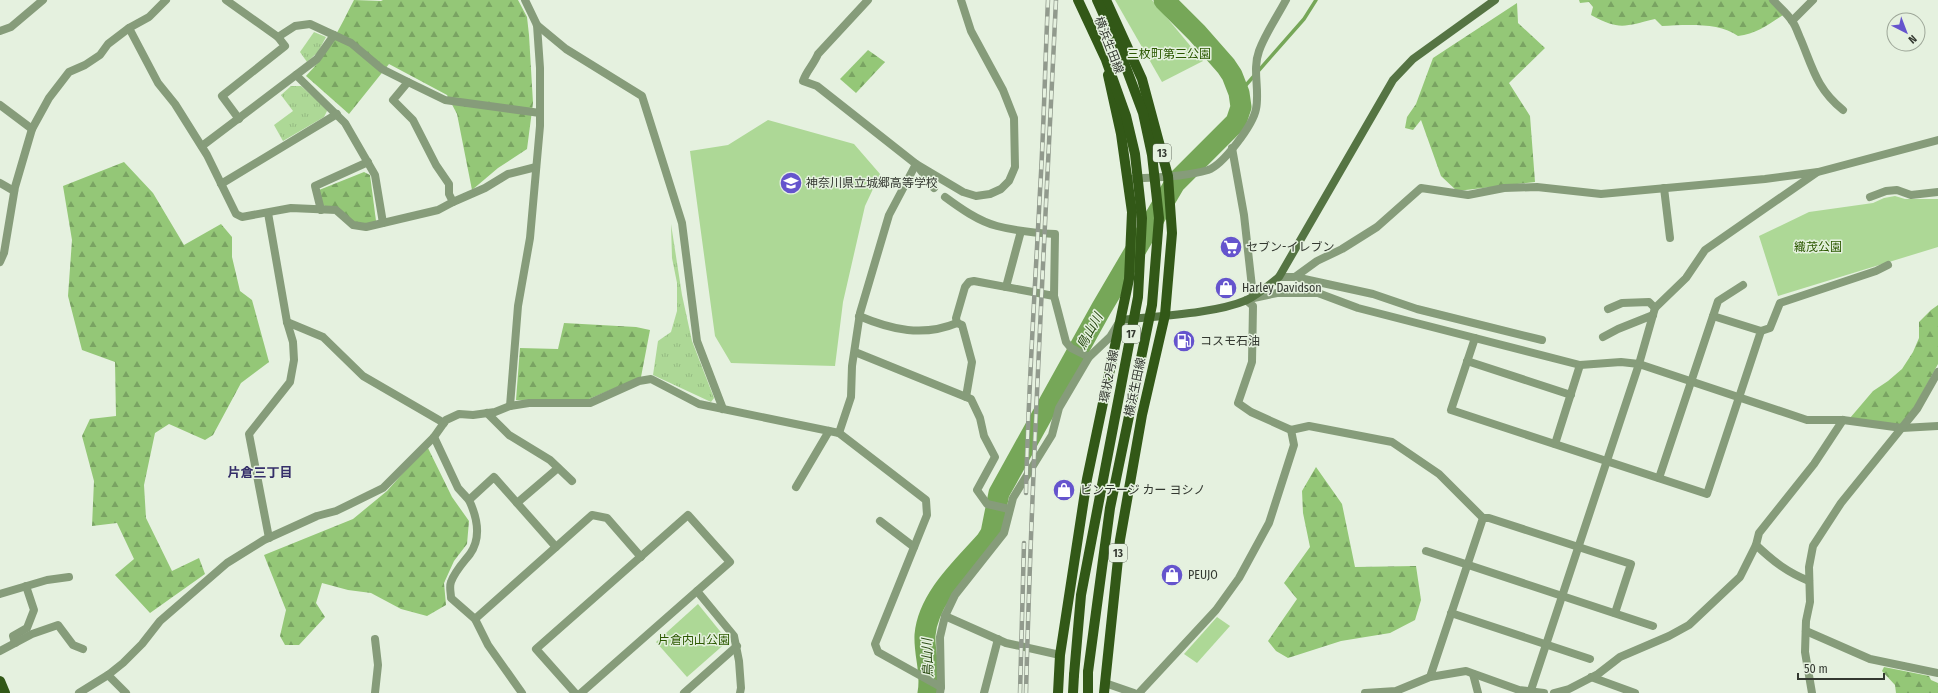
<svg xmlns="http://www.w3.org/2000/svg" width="1938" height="693" viewBox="0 0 1938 693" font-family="'Fira Sans Condensed','Noto Sans JP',sans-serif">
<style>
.grass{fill:url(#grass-tufts)}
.forest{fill:url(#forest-firs)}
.park{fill:#add896}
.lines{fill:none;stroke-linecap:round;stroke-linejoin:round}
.stream{stroke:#76a758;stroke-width:3.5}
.river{stroke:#76a758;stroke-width:21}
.street{stroke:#869c7a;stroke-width:8}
.secondary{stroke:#557443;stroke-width:8}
.primary{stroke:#325817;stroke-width:10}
.rail-casing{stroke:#919a8d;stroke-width:4.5}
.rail{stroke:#e5f1df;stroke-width:3;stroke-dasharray:9;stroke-linecap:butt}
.primary-bridge{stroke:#325817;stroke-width:10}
.labels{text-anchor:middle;stroke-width:3;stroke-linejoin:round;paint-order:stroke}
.shield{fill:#e5f1df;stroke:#687064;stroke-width:1}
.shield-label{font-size:11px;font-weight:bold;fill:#333830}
.street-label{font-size:12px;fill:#333830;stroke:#e5f1df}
.park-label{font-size:12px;fill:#2b5800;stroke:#e5f1df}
.poi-label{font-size:12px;fill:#333830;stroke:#e5f1df;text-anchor:start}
.water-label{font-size:13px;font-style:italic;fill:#284911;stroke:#e5f1df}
.neighbourhood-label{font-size:13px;font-weight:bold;fill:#342e69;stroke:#e5f1df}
</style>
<defs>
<pattern id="grass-tufts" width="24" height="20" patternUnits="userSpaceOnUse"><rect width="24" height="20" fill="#add896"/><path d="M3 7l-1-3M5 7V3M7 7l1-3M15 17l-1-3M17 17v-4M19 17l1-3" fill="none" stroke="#95ba82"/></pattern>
<pattern id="forest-firs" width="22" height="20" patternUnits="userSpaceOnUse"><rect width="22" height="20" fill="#94c777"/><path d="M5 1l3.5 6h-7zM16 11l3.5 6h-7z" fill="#79a362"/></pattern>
</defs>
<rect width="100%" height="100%" fill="#e5f1df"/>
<g class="grass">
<polygon points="314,32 326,37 318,52 307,62 300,52"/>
<polygon points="291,86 301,86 326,108 327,111 324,117 283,141 274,125 293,111 281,95"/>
<polygon points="671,224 682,295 692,341 714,398 711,402 653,375 658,341 671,332 677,311 677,283 672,258"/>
</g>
<g class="forest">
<path d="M354,0L381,1L383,0H518L527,17L529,35L533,103L527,149L498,168L472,190L457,114L447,95L389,64L349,114L306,76C328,54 340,27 354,0Z"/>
<path d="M1579,0H1770L1783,15C1768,25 1756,34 1738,36C1719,22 1685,25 1662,26L1655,19C1625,26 1620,31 1591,15L1593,7L1589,2L1580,3Z"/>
<polygon points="1517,3 1518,23 1545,48 1509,83 1530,116 1535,182 1457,191 1441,176 1421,120 1413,130 1405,128 1407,117 1416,104 1433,58"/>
<polygon points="868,50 885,62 856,93 840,79"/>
<polygon points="124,162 153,193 184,245 221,224 232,237 232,257 240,291 252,300 269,362 241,383 213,435 205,440 169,424 155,433 144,485 146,518 172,571 199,558 205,574 150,613 115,575 134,559 117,523 92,526 94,481 82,436 90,419 116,416 115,362 82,350 68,296 72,240 63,186"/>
<polygon points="364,172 370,175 376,221 365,225 356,223 323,205 319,190"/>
<polygon points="1938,305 1938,364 1914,408 1900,425 1850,418 1873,391 1888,381 1902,369 1913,352 1919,338 1919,322 1931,310"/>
<polygon points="564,323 636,327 650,330 641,377 589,399 516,400 520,348 558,349"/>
<polygon points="427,446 452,497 469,521 467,544 454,561 444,583 446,605 427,616 401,609 371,593 348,590 322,583 316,603 325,617 299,645 285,645 280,636 286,610 264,555 353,519 387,491"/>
<polygon points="1316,467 1342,504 1355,567 1416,566 1421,600 1415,620 1390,633 1341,641 1288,658 1276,651 1268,641 1297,599 1284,583 1310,547 1303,513 1302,491"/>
<polygon points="1884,667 1929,676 1931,680 1938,683 1938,693 1896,693 1895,685 1882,671"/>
</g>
<g class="park">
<polygon points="1115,0 1152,0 1203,61 1162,82"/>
<polygon points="768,120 854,144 880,174 865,206 843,302 835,366 731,363 715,336 690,151 728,145"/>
<polygon points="1895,196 1905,199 1938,199 1938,247 1778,296 1759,236 1809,212 1873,203 1884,198"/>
<polygon points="698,604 728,641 687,677 656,642"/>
<polygon points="1217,617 1230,626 1197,663 1184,654"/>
</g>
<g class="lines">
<polyline class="stream" points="1239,93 1304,19 1316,0"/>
<path class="river" d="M928,693C932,673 924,655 925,635C928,598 963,567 986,541L991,533L999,493L1101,309L1175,183L1236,122L1241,107L1239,93L1232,75L1226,66L1197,33L1164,0"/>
<g class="street">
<polyline points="226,0 278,37 295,26 310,24 351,43 382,69 408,82 393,100 413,120 436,165 449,184 449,194 453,202 485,188 508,174 536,167"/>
<path d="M868,0L818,54C814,64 807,70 803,81L817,86L916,164L934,188"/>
<path d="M1773,0C1779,7 1787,13 1792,21C1796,26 1798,34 1801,40C1813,69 1817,89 1843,110"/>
<polyline points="1792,21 1813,0"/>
<polyline points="537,25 566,49 642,96 682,223 697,341 723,409"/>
<polyline points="129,28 158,83 175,104 207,155 236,214 242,217 291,208 336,210 353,225 366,227 438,210 453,202"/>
<polyline points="0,31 11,27 43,0"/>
<polyline points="296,75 345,123 375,175 383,223"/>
<polyline points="408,82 445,100 540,113"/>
<polyline points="0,105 32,129"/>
<polyline points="239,119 222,96 285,46 278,37"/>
<polyline points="202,146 317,59 334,35"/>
<polyline points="1232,148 1244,215 1253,296"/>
<path d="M1132,179C1157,177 1184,177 1208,170C1223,165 1253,125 1256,109C1260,90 1252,70 1259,51C1265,34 1277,17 1286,0"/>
<polyline points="0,183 14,191"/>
<polyline points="221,184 337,114"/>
<polyline points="1664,188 1670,238"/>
<path d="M945,197C960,208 978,221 997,226C1016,231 1036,233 1055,234L1054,296L974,281L969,282L965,287L956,318L957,323"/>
<polyline points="1870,197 1886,191 1897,190 1911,195 1938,192"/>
<polyline points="321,210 315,186 368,162"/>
<polyline points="268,213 287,322 293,342 294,360 290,382 249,434 269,538"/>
<polyline points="0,262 4,253 15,187 32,129 49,98 69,72 85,65 100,55 108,44 129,28 149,17 166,0"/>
<polyline points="1279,277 1295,277 1317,261 1342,249 1377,227 1421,188 1468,195 1504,188 1537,187 1601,194 1765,179 1818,172 1938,140"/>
<polyline points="1295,277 1373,294 1417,309 1542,340"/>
<polyline points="1006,287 1021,231"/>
<polyline points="1054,296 1066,342 1071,348 1089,357"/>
<polyline points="1249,299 1277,293 1318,293 1358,308 1580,365 1621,362 1639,364 1807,420 1843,420 1902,428 1938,426"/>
<polyline points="1608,309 1622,303 1649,302 1655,308"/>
<path d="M859,316C892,330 923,337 957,323L962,325L972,362L966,397"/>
<polyline points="287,322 323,337 363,376 444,423"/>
<polyline points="1761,331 1770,328 1780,303 1876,271 1888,265"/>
<polyline points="1603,337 1618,329 1653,315"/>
<polyline points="1475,338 1451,410 1707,494 1761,331 1713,316"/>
<polyline points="855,352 971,399 980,418 984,436 995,457 977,490 987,504 1009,509"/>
<polyline points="1467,361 1571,395"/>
<polyline points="510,406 518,306 530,238 540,126 540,68 537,25 525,0"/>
<polyline points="487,413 509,435 550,460 572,481"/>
<polyline points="1291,430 1309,426 1392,442 1439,474 1483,518 1489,518 1631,564 1615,613"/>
<polyline points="839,433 851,397 852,366 860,313 889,215 916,164 963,192 976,196 990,194 1001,189 1009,181 1015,167 1014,118 1003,90 971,31 961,0"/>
<polyline points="434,437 458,488 469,500"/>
<polyline points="1555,444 1580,365"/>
<polyline points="1659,478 1718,301 1743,285"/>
<polyline points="796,487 829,431"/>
<polyline points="517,503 558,468"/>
<polyline points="880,521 914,547"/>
<path d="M1756,545C1774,562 1787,572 1809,581"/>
<polyline points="1426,551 1653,626"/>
<polyline points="697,591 734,636 739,661 741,688 740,693"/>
<polyline points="0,594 47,580 69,577"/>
<polyline points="1451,613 1590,659"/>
<polyline points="945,616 1006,643 1060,655"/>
<polyline points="475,619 592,515 607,518 641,557"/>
<polyline points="1806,631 1870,659 1938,673"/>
<polyline points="15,643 13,636 27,628 34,610 26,586"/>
<polyline points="0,651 32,634 58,625 73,645 83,649"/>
<polyline points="1473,674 1478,693"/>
<polyline points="108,675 126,693"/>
<polyline points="1430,677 1483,518"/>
<polyline points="1591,677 1635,693"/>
<polyline points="1105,683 1134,693"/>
<polyline points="941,687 940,637 945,616 955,595 1004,533 1013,498 1052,435 1059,408 1089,357 1110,337 1118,324"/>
<polyline points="79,693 108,675 123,663 142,644 160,621 227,563 264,540 317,516 336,511 383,488 434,437 446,420 459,414 473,415 495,412 510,406 529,403 590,403 639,381 651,379 699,404 839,433 926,500 927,515 875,644 878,652 941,687 940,693"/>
<polyline points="375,693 378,665 375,639"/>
<path d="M522,693L488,645L475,619L451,598C451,593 449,587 451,582C455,571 463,563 470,554C482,537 477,517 469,500L494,477L556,547"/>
<polyline points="575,693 536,649 688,515 730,562 581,693"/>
<polyline points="684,693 737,646"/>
<polyline points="984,693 998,639"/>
<polyline points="1139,693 1216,610 1239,578 1269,523 1294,445 1291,430 1251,412 1238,403 1252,362 1253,306 1246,300"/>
<polyline points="1365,693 1396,691 1430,677 1466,671 1519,690 1544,693"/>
<polyline points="1530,693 1639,364 1655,308 1686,278 1705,250 1816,173"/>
<polyline points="1554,693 1569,689 1598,674 1620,657 1669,636 1689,625 1740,577 1756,545 1759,533 1814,464 1843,420"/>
<polyline points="1812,693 1805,652 1806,621 1810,602 1809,567 1813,546 1841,503 1917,409 1938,372"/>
</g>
<path class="secondary" d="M1121,320C1157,316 1214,314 1247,300C1259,294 1269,285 1279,277L1393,80L1413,59L1495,0"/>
<g class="primary">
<polyline points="0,681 5,693"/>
<polyline points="1058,693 1060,655 1087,479 1129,279 1132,212 1121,134 1108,75"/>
<polyline points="1073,693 1074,675"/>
<polyline points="1088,693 1088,672"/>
<polyline points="1104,693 1120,540 1142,415 1165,315 1172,233 1168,176 1142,79 1106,0"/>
</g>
<g class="rail-casing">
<g id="rail">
<path d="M1026,493C1028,392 1035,291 1040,191C1044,127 1045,64 1048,0"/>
<polyline points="1020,693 1024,543"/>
<path d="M1026,693C1032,462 1045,231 1056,0"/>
</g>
</g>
<use href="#rail" class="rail"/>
<g class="primary-bridge">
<polyline points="1088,672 1110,508 1152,305 1159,218 1152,155 1143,113 1119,49 1097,0"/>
<polyline points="1074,675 1081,595 1138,297 1142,218 1135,154 1126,116 1106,60 1078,0"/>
</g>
</g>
<defs>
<g id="school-disc" transform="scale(1.15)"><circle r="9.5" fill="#6554cd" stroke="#e5f1df"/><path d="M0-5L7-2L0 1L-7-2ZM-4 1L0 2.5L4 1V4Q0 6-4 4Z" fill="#fff"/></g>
<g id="supermarket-disc" transform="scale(1.15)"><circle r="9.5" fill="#6554cd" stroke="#e5f1df"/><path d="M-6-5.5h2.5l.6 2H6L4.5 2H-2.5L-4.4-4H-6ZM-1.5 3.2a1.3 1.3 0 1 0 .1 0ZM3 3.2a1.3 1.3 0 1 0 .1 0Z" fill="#fff"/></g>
<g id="shop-disc" transform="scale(1.15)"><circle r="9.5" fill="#6554cd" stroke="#e5f1df"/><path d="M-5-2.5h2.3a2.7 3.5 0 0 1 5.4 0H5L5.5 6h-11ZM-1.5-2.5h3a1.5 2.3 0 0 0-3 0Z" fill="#fff"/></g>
<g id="fuel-disc" transform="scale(1.15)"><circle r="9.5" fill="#6554cd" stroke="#e5f1df"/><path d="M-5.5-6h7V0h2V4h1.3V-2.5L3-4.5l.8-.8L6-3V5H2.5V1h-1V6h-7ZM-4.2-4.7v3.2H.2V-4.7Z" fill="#fff"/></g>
</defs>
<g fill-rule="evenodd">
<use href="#school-disc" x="791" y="183"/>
<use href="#supermarket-disc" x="1231" y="247"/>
<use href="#shop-disc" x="1226" y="288"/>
<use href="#fuel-disc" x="1184" y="341"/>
<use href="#shop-disc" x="1064" y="490"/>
<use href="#shop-disc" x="1172" y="575"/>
</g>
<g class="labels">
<g class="shield">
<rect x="1153" y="144" width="18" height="18" rx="3"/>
<rect x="1122" y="325" width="18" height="18" rx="3"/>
<rect x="1109" y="544" width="18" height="18" rx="3"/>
</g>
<g class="shield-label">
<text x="1162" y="157">13</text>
<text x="1131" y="338">17</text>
<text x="1118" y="557">13</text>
</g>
<g class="street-label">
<text transform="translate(1109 45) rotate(69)" y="4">横浜生田線</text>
<text transform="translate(1109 376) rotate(-79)" y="4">環状2号線</text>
<text transform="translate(1135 387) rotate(-78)" y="4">横浜生田線</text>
</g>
<g class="park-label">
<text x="1169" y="58">三枚町第三公園</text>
<text x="1818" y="251">織茂公園</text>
<text x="694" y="644">片倉内山公園</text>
</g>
<g class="poi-label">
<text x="806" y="187">神奈川県立城郷高等学校</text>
<text x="1246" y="251">セブン-イレブン</text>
<text x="1242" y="292">Harley Davidson</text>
<text x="1200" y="345">コスモ石油</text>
<text x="1080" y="494">ビンテージ カー ヨシノ</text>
<text x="1188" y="579">PEUJO</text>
</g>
<g class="water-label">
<text transform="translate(1089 331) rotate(-61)" y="5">鳥山川</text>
<text transform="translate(927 658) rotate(-92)" y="5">鳥山川</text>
</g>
<g class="neighbourhood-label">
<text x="260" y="477">片倉三丁目</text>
</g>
</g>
<g transform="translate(1906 32) rotate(138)"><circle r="19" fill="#e5f1df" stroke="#9ea799"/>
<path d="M0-3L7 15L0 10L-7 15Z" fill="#6554cd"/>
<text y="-6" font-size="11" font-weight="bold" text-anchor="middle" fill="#333830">N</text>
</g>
<path d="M1798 673v6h86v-6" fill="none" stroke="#333830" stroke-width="2"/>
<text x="1804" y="673" font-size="12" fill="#333830" stroke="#e5f1df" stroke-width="3" paint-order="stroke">50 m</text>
</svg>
